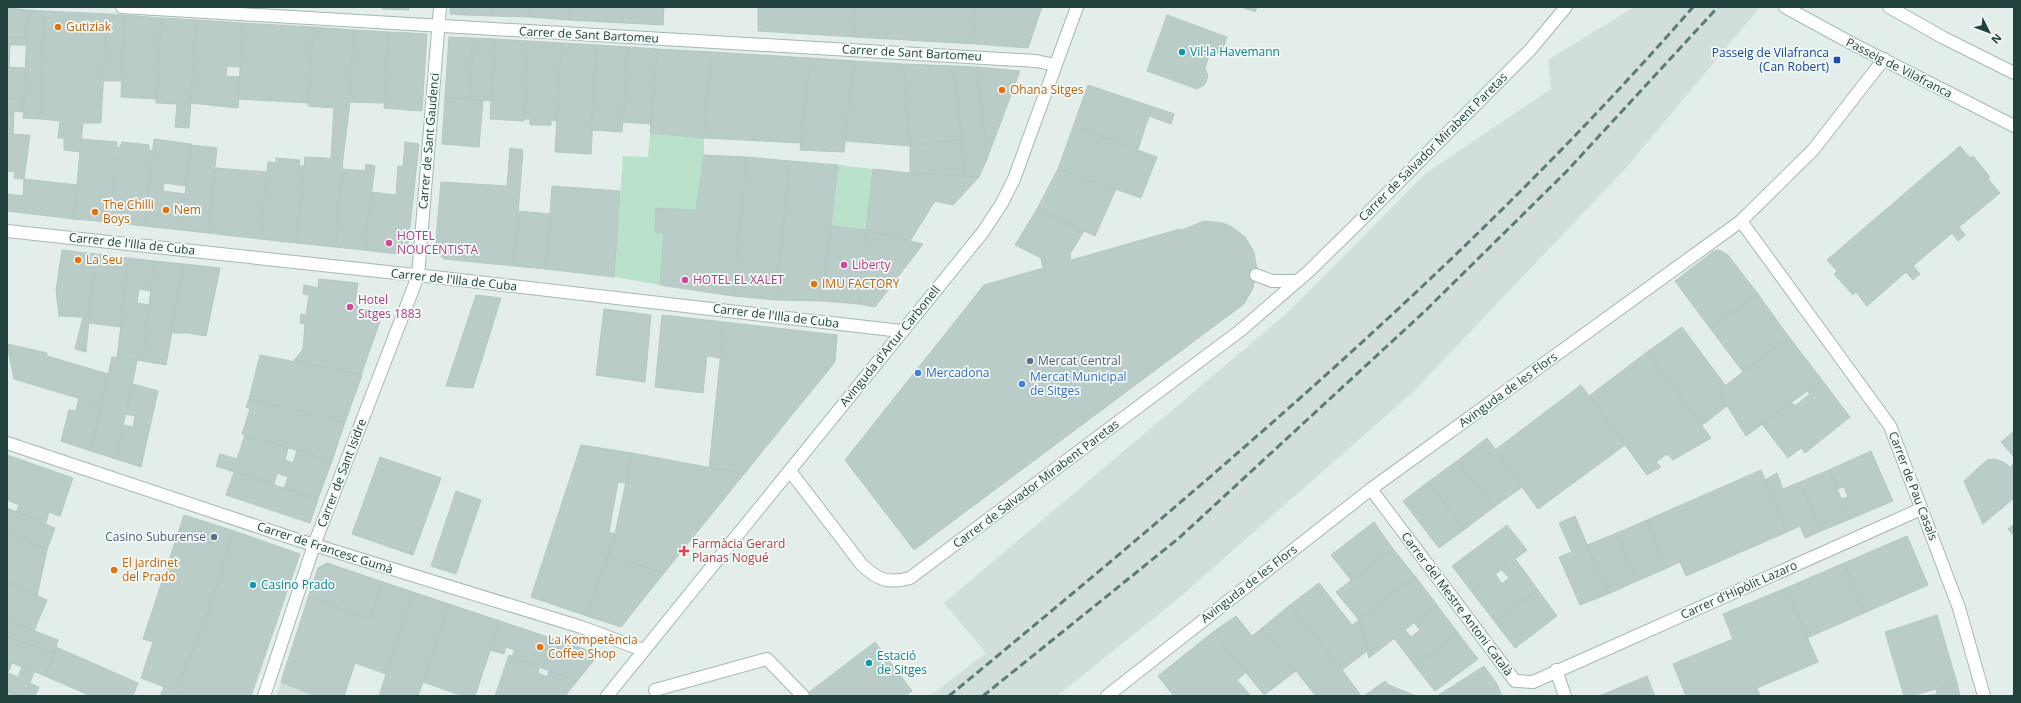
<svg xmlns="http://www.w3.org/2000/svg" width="2021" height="703" viewBox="0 0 2021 703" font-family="'Open Sans',sans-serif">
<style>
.built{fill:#d1deda}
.green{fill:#bae1ca}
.building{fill:#baccc7;stroke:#b4c8c3}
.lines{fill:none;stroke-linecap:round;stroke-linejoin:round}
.street-tunnel{stroke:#bccbc8;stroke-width:12;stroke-dasharray:12 6;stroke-linecap:butt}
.street-casing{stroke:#a5b7b3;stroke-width:14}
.secondary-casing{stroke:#a0bbb5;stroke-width:14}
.street{stroke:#fff;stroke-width:12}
.secondary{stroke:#fff;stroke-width:12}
.rail{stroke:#5b7c78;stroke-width:3;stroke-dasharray:8 4;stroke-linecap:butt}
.food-dot{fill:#e8710a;stroke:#f4faf8;stroke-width:1.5}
.culture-dot{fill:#0f9aa8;stroke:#f4faf8;stroke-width:1.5}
.transit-dot{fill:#1a4fb4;stroke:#f4faf8;stroke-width:1.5}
.hotel-dot{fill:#d1479c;stroke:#f4faf8;stroke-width:1.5}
.service-dot{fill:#5c6f8a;stroke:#f4faf8;stroke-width:1.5}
.shop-dot{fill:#3f7fe0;stroke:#f4faf8;stroke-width:1.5}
.health-dot{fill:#e0444e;stroke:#f4faf8;stroke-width:1.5}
.labels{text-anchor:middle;stroke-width:3.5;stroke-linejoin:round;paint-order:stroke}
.food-label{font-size:12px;fill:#c56008;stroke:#f4faf8;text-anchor:start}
.street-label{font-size:12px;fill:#21413d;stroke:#f4faf8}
.culture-label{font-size:12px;fill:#0d838f;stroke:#f4faf8;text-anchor:start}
.transit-label{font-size:12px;fill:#164399;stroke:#f4faf8;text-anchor:end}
.hotel-label{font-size:12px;fill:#b23c85;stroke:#f4faf8;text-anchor:start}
.service-label{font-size:12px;fill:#4e5e75;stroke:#f4faf8;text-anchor:start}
.shop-label{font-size:12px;fill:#366cbe;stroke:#f4faf8;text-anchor:start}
.health-label{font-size:12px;fill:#be3a42;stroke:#f4faf8;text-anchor:start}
</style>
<rect width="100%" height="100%" fill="#e3eeeb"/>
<g class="built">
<polygon points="1634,7 1760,7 1626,168 1413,392 1180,597 1057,696 930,696 986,653 944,603 1286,314 1425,174 1551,89 1548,60"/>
<polygon points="281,682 316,696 276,696"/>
</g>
<g class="green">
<polygon points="650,133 704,138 704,155 696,210 656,208 655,232 664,233 660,285 614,277 623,156 648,157"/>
<polygon points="838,165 873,169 866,230 831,226"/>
</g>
<g class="building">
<polygon points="383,7 409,7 409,10 382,9"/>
<polygon points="450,7 465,7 465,15 450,14"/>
<polygon points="465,7 493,7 492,16 465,15"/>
<polygon points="493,7 529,7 529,17 492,16"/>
<polygon points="529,7 570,7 569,20 529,17"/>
<polygon points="570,7 664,7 663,25 569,20"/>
<polygon points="758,7 853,7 855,37 758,31"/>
<polygon points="853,7 973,7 976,44 855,37"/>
<polygon points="973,7 1042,7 1028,48 976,44"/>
<polygon points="1242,7 1257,7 1255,12"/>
<polygon points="7,8 28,10 27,38 7,38"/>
<polygon points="28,10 45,11 41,81 41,119 23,118"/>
<polygon points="45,11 107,14 101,123 83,123 80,152 64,150 64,138 58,138 60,121 41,119 41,81"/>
<polygon points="107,14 125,15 122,81 103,81"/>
<polygon points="125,15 161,18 156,99 121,97"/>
<polygon points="1167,15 1227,37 1221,54 1211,50 1205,68 1208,76 1205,84 1197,89 1147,71"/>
<polygon points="161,18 197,20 189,128 175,127 177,104 156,103"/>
<polygon points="197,20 243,23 240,67 227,66 226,76 240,77 238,108 191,103"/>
<polygon points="243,23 313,27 308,103 238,99"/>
<polygon points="313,27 354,30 350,102 343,159 331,157 334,108 308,106"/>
<polygon points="354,30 389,32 384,103 350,102"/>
<polygon points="389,32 427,34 422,111 384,108"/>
<polygon points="449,37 473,38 470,99 445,97"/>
<polygon points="7,38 27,38 26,45 10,45 9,67 7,67"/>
<polygon points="473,38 495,39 491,101 470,99"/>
<polygon points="495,39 528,41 524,121 490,119"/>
<polygon points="528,41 561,43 557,121 551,120 551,125 530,125 530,119 524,119"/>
<polygon points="561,43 597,45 591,154 555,152"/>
<polygon points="597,45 628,47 622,132 591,130"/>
<polygon points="628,47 657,49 651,124 623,122"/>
<polygon points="657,49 711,52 704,138 650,133"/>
<polygon points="711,52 810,58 801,143 704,138"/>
<polygon points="810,58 854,61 844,152 800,150"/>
<polygon points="854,61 903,64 910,146 845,141"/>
<polygon points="903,64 954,66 961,139 910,146"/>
<polygon points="954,66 977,67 987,159 964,159"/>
<polygon points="7,67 25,68 24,99 7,98"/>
<polygon points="977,67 1020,71 987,159"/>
<polygon points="1088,85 1174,114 1171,124 1149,116 1138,149 1073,127"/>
<polygon points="445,97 483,101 479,147 442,144"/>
<polygon points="7,98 24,99 23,112 14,111 13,134 7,133"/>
<polygon points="1073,127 1157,157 1141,198 1058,169"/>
<polygon points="9,134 30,135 24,179 14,178 15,172 7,171 7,144"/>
<polygon points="81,139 117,142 109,222 74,219"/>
<polygon points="154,139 191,144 186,186 164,183 163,191 185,194 181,230 144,226"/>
<polygon points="961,139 965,177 910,173 910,146"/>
<polygon points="122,142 149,145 149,150 153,151 144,226 109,222 118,147 120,147"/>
<polygon points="405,142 419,144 408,245 397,254 364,250 372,192 396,195 398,166 403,167"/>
<polygon points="191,145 217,148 208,233 181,230"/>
<polygon points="1960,146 1970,158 1973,156 1990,177 1988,179 2000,193 1959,227 1965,235 1958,241 1952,233 1913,266 1920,274 1913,280 1906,272 1867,306 1856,292 1853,295 1834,274 1837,271 1827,260"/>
<polygon points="510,148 523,150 514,266 444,259 435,250 441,182 507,186"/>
<polygon points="704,155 747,157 733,296 660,285 664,233 655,232 656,208 696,210"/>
<polygon points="305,157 343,159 335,247 297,243"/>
<polygon points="747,157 790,161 776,300 733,296"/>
<polygon points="276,158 300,160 299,166 304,166 297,243 260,239 268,162 276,163"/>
<polygon points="964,159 987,159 979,177 965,177"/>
<polygon points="790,161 838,165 822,301 776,300"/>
<polygon points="366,164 375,166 364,250 335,247 343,169 365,171"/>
<polygon points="216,168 267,172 260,239 208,233"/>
<polygon points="873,169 910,173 979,177 953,205 935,201 910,241 866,230"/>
<polygon points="1058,169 1116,189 1095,236 1037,209"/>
<polygon points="24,179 77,185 74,219 7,211 7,194 23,196"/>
<polygon points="552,186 620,191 614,277 546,269"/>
<polygon points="1037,209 1084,231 1070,254 1071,259 1043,267 1041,258 1015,245"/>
<polygon points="519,211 550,214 546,269 514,266"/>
<polygon points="1204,221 1223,223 1232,227 1245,237 1254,252 1257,270 1253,288 1244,304 914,550 845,460 984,285 1180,229 1182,230"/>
<polygon points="831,226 866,230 859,304 822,301"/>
<polygon points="866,230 923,244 875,307 859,304"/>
<polygon points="62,250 95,254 86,352 75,349 83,317 59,316 56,290"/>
<polygon points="1719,250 1728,255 1758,294 1710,328 1675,281 1714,251"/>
<polygon points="95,254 129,258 121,327 89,323"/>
<polygon points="129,258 154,261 151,291 139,289 137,303 149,305 143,361 117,358"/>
<polygon points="154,261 184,264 166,365 143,361"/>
<polygon points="184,264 220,268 206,336 188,333 170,333"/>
<polygon points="319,279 358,283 355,303 363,315 380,321 361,375 293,362 303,349 305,324 300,323 301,314 306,315 309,295 303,294 304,285 318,288"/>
<polygon points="1758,294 1789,337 1743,372 1710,328"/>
<polygon points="476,295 501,298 473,388 446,386"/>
<polygon points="604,309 651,315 645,382 596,375"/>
<polygon points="662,315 724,322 720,358 707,356 703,393 655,387"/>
<polygon points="724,322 837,335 835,362 744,474 709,468"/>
<polygon points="1682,327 1725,385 1718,391 1727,406 1701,426 1647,352"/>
<polygon points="1789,337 1822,380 1746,436 1718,391"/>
<polygon points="7,344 47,353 47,356 108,374 101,405 14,379"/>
<polygon points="1647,352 1711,438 1673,460 1667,454 1656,462 1661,467 1647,475 1589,396"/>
<polygon points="260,355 362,375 345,422 249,399"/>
<polygon points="112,357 137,361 116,459 91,451"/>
<polygon points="1822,380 1850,417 1805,453 1801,448 1788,458 1762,424 1791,402 1795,406 1810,394 1807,391"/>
<polygon points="133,384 158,391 141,467 116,459 123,425 133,427 135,416 126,414"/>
<polygon points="1581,385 1625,445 1538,509 1495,450"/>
<polygon points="79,398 101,405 91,451 61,441 69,410 76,411"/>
<polygon points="249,399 345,422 332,461 242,434 250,409 246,407"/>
<polygon points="2014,431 2014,457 2001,442"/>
<polygon points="245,435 288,448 285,460 293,463 297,450 332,461 318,499 284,489 288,477 277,473 274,485 216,466 220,454 237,459"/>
<polygon points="1487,438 1522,487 1494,507 1457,461"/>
<polygon points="581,445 632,453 626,483 618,482 609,532 615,534 587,616 531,597"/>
<polygon points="1871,451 1893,501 1850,519 1841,499 1848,497 1844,487 1837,489 1829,470"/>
<polygon points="632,453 744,474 664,573 608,556 615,534"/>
<polygon points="7,455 73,478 60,516 49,512 46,523 16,512 19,505 7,500"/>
<polygon points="380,457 441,478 413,555 352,534"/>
<polygon points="1995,459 2005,463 2010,467 2014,463 2014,498 1983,524 1964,481 1987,460"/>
<polygon points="1457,461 1494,507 1465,529 1428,482"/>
<polygon points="1761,470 1787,532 1686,576 1680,562 1667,568 1647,520"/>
<polygon points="1829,470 1850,519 1821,531 1800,482"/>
<polygon points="234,472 318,499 310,523 226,495"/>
<polygon points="1777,473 1783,489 1800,482 1821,531 1805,538 1800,526 1787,532 1765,480"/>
<polygon points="1428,482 1465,529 1439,548 1403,501"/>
<polygon points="456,491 481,500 456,574 431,566"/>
<polygon points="7,508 55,528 47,550 7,532"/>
<polygon points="184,515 234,531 207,617 175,691 141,678 153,642 143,639"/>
<polygon points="1575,516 1608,594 1580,605 1559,557 1572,552 1559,523"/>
<polygon points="1647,520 1667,568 1637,581 1617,533"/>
<polygon points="1374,522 1393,549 1351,580 1331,555"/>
<polygon points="2014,524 2014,536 2008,529"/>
<polygon points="1507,525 1527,550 1472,592 1452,566"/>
<polygon points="234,531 300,554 251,696 185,696 175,691 207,617"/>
<polygon points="7,532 47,550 37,596 7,582"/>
<polygon points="1617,533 1637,581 1608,594 1587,545"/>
<polygon points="1907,536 1928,585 1864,613 1844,563"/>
<polygon points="1393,549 1415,576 1359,620 1336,592"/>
<polygon points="608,556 664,573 621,627 587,616"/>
<polygon points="1516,560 1538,590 1495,622 1472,592 1496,575 1502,584 1509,578 1502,570"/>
<polygon points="327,563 383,582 371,618 308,598 318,568"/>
<polygon points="1844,563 1864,613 1807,638 1786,588"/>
<polygon points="1415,576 1437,605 1369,658 1359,620"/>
<polygon points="7,582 47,600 34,631 7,620"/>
<polygon points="383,582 413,592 386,674 355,663 344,696 316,696 281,682 308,598 371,618"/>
<polygon points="1319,583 1352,625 1359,620 1367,651 1342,670 1290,605"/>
<polygon points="1786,588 1818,662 1757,688 1760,696 1686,696 1673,664 1733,639 1723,614"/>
<polygon points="1538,590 1557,616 1515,648 1495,622"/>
<polygon points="413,592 449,604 418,696 379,696"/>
<polygon points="449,604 500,621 475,696 463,696 423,682"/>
<polygon points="1290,605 1342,670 1360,694 1356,696 1316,696 1296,671 1262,628"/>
<polygon points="1437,605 1458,633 1415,666 1394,638 1405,630 1411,637 1420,630 1414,623"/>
<polygon points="1937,615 1957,683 1911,696 1904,696 1885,632"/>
<polygon points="1236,616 1252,636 1262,628 1296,671 1264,695 1213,632"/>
<polygon points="7,620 58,640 54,653 7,637"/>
<polygon points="500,621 599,654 577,681 512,657 515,650 506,647 504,654 490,650"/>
<polygon points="1213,632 1246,672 1237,680 1251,696 1174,696 1158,676"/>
<polygon points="1458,633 1478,659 1435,691 1415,666"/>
<polygon points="7,637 54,653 45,676 7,661"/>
<polygon points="875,642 912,691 905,696 804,696"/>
<polygon points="56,647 138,683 133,696 91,696 45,676"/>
<polygon points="509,655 539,667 538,673 547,677 549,671 577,681 565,696 495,696"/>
<polygon points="7,661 12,663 8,673 18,677 22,667 34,672 30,683 39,687 35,696 22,696 7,690"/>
<polygon points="1484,666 1497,684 1502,696 1437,696"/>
<polygon points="1647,676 1655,696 1599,696"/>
<polygon points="1385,681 1389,685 1416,696 1364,696"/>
<polygon points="1957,683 1960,696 1927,696 1937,694 1936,689"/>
<polygon points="164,687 175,691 185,696 160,696"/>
<polygon points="7,690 22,696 7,696"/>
</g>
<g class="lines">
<path class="street-tunnel" d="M1166,257C1189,240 1217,216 1240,249C1246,258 1248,267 1256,275"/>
<g class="street-casing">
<g id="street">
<polyline points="122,7 1036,61 1055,65"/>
<polyline points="1741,221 1890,426 1959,608 1984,696"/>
<polyline points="7,231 434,277 901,331"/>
<polyline points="1256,275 1272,281 1295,281"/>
<polyline points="7,443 298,540 581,627 643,650"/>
<path d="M790,471L862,565C878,580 889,584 910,578L1241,330L1308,272L1354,227L1530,50L1566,7"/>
<polyline points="1371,489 1515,681 1533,682 1921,509"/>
<polyline points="1556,670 1565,696"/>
<polyline points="655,690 767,659 803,696"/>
<polyline points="264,696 314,545 418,276 440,7"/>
<polyline points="1107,696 1371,489 1741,221 1813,150 1884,59"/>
</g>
</g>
<g class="secondary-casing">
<g id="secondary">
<polyline points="1785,7 1851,43 2014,126"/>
<polyline points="1889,7 1944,38 2014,73"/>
<polyline points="607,696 983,232 1002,203 1014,179 1077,7"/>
</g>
</g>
<use href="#street" class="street"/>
<use href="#secondary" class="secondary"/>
<g class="rail">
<path d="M949,696C1209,481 1470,263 1693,7"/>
<polyline points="983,696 1179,538 1424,312 1566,172 1718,7"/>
</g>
</g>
<g class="food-dot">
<circle cx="58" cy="27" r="4"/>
<circle cx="1002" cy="90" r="4"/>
<circle cx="166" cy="210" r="4"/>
<circle cx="95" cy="212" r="4"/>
<circle cx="78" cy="260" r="4"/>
<circle cx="814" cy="284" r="4"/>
<circle cx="114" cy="570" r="4"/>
<circle cx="540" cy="647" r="4"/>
</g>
<g class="culture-dot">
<circle cx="1182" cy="52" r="4"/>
<circle cx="253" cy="585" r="4"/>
<circle cx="869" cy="663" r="4"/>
</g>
<rect class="transit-dot" x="1833" y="56" width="8" height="8" rx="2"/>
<g class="hotel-dot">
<circle cx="389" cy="243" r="4"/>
<circle cx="844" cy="265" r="4"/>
<circle cx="685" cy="280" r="4"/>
<circle cx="350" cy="307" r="4"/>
</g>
<g class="service-dot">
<circle cx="1030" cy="361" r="4"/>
<circle cx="214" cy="537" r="4"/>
</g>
<g class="shop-dot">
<circle cx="918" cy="373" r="4"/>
<circle cx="1022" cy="384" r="4"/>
</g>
<path class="health-dot" d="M682 545h4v4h4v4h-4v4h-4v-4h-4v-4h4z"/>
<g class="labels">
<g class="food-label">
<text x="66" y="31">Gutiziak</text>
<text x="1010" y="94">Ohana Sitges</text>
<text x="103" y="209">The Chilli<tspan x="103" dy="14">Boys</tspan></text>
<text x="174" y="214">Nem</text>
<text x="86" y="264">La Seu</text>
<text x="822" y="288">IMU FACTORY</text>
<text x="122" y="567">El jardinet<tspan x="122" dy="14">del Prado</tspan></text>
<text x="548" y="644">La Kompetència<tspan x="548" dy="14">Coffee Shop</tspan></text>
</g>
<g class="street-label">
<text transform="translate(589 35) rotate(3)" y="4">Carrer de Sant Bartomeu</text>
<text transform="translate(912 53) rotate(3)" y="4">Carrer de Sant Bartomeu</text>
<text transform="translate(1899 68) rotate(27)" y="4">Passeig de Vilafranca</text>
<text transform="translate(429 141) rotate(-85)" y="4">Carrer de Sant Gaudenci</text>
<text transform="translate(1433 147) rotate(-45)" y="4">Carrer de Salvador Mirabent Paretas</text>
<text transform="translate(132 244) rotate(6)" y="4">Carrer de l'Illa de Cuba</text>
<text transform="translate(454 280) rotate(6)" y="4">Carrer de l'Illa de Cuba</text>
<text transform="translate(776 316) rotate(7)" y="4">Carrer de l'Illa de Cuba</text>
<text transform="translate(890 346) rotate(-51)" y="4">Avinguda d'Artur Carbonell</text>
<text transform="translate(1508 390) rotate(-36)" y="4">Avinguda de les Flors</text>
<text transform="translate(342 473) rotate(-69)" y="4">Carrer de Sant Isidre</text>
<text transform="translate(1036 484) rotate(-37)" y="4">Carrer de Salvador Mirabent Paretas</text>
<text transform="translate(1913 486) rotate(69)" y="4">Carrer de Pau Casals</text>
<text transform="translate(325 548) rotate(18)" y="4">Carrer de Francesc Gumà</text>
<text transform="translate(1249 584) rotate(-38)" y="4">Avinguda de les Flors</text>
<text transform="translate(1739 590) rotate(-24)" y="4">Carrer d'Hipòlit Lazaro</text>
<text transform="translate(1457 604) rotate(53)" y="4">Carrer del Mestre Antoni Català</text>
</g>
<g class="culture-label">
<text x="1190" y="56">Vil·la Havemann</text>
<text x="261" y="589">Casino Prado</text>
<text x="877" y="660">Estació<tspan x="877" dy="14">de Sitges</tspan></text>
</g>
<g class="transit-label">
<text x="1829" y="57">Passeig de Vilafranca<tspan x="1829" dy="14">(Can Robert)</tspan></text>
</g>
<g class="hotel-label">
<text x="397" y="240">HOTEL<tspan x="397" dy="14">NOUCENTISTA</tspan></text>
<text x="852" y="269">Liberty</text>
<text x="693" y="284">HOTEL EL XALET</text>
<text x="358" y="304">Hotel<tspan x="358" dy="14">Sitges 1883</tspan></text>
</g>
<g class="service-label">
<text x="1038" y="365">Mercat Central</text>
<text x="206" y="541" text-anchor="end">Casino Suburense</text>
</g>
<g class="shop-label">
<text x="926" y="377">Mercadona</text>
<text x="1030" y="381">Mercat Municipal<tspan x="1030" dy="14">de Sitges</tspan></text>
</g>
<g class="health-label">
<text x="692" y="548">Farmàcia Gerard<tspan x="692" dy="14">Planas Nogué</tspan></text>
</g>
</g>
<rect width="2021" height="703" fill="none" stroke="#21413d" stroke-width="16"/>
<g transform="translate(1989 32) rotate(132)" stroke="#f4faf8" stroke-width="3" paint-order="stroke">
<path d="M0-3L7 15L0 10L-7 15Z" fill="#21413d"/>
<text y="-6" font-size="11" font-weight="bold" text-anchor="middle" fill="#21413d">N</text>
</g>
</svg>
